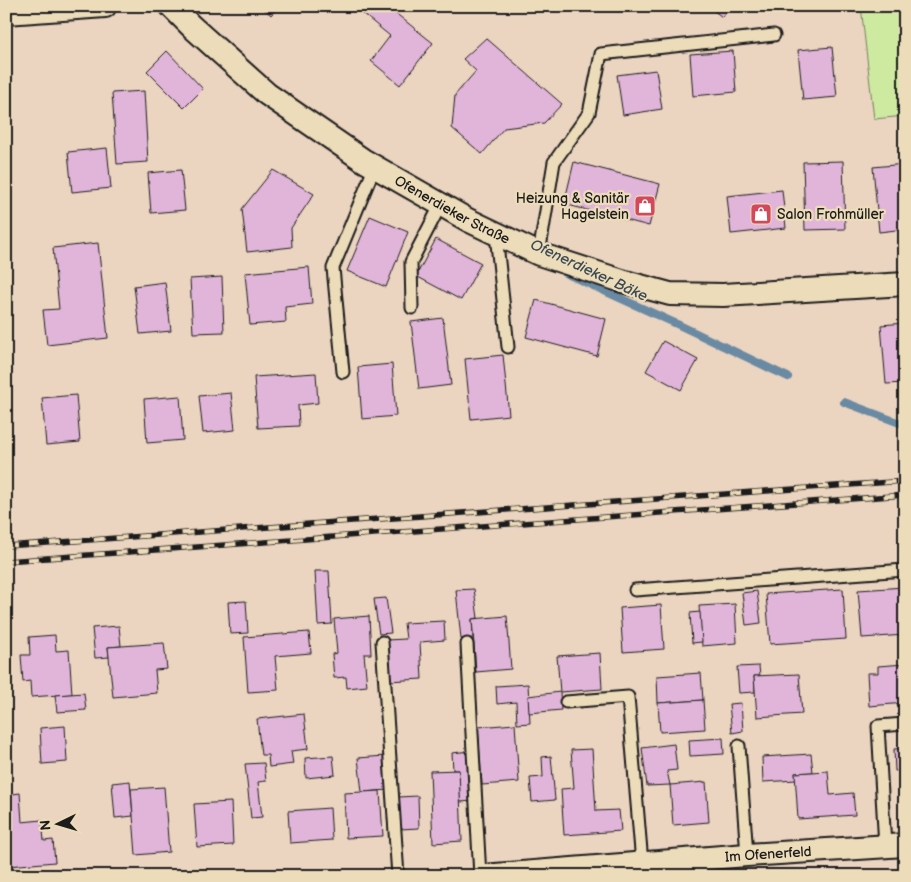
<svg xmlns="http://www.w3.org/2000/svg" width="911" height="882" viewBox="0 0 911 882" font-family="'Balsamiq Sans',sans-serif">
<style>
.green{fill:#cee9a0;stroke:#75825e}
.lines{fill:none;stroke-linecap:round;stroke-linejoin:round}
.stream{stroke:#698aa2;stroke-width:8}
.building{fill:#e1b5da;stroke:#1c1c1c}
.lane-casing{stroke:#1c1c1c;stroke-width:15}
.street-casing{stroke:#1c1c1c;stroke-width:26}
.lane{stroke:#eddcb9;stroke-width:11}
.street{stroke:#eddcb9;stroke-width:22}
.rail-casing{stroke:#1c1c1c;stroke-width:5.5}
.rail{stroke:#eddcb9;stroke-width:4;stroke-dasharray:11;stroke-linecap:butt}
.labels{text-anchor:middle;stroke-width:4.5;stroke-linejoin:round;paint-order:stroke}
.poi-label{font-size:14px;fill:#1c1c1c;stroke:#eddcb9;text-anchor:end}
.street-label{font-size:14px;fill:#1c1c1c;stroke:#eddcb9}
.water-label{font-size:15px;font-style:italic;fill:#3c4a54;stroke:#eddcb9}
</style>
<rect width="100%" height="100%" fill="#ebd4c0"/>
<filter id="ink" filterUnits="userSpaceOnUse"><feTurbulence type="fractalNoise" baseFrequency=".02" numOctaves="2"/><feDisplacementMap in="SourceGraphic" scale="10" xChannelSelector="R" yChannelSelector="G"/><feConvolveMatrix kernelMatrix="1 2 1 2 8 2 1 2 1" color-interpolation-filters="sRGB"/></filter>
<g filter="url(#ink)">
<polygon class="green" points="861,6 905,6 905,116 874,119"/>
<g class="lines">
<g class="stream">
<polyline points="565,273 679,325 788,377"/>
<polyline points="844,402 905,425"/>
</g>
</g>
<g class="building">
<polygon points="261,6 279,6 271,15"/>
<polygon points="360,6 398,6 394,12 433,43 400,85 371,61 390,36 357,9"/>
<polygon points="708,6 730,6 722,17"/>
<polygon points="486,38 562,104 544,123 504,128 482,154 452,128 455,95 476,71 463,59"/>
<polygon points="832,47 837,97 803,100 798,50"/>
<polygon points="167,51 203,89 184,108 147,71"/>
<polygon points="733,51 736,92 693,96 690,54"/>
<polygon points="656,70 662,109 623,115 617,75"/>
<polygon points="144,91 148,162 117,164 112,93"/>
<polygon points="107,148 111,188 72,192 68,152"/>
<polygon points="843,161 845,229 805,230 803,162"/>
<polygon points="574,162 660,184 649,226 564,204"/>
<polygon points="905,164 905,229 879,232 873,167"/>
<polygon points="181,170 185,210 151,213 148,173"/>
<polygon points="273,170 314,194 291,228 292,247 247,252 242,209"/>
<polygon points="782,190 786,228 731,234 727,196"/>
<polygon points="370,216 408,232 386,287 347,271"/>
<polygon points="436,239 481,263 461,300 416,276"/>
<polygon points="98,243 108,338 47,345 43,310 59,309 53,248"/>
<polygon points="309,267 312,304 285,307 286,322 250,325 245,273"/>
<polygon points="222,277 224,332 193,333 190,279"/>
<polygon points="165,282 171,331 140,334 134,286"/>
<polygon points="536,300 606,319 597,356 526,337"/>
<polygon points="443,318 451,385 419,389 411,322"/>
<polygon points="905,323 905,383 886,384 881,325"/>
<polygon points="663,341 698,360 681,390 646,371"/>
<polygon points="503,355 509,415 471,419 465,359"/>
<polygon points="392,364 396,416 362,419 358,367"/>
<polygon points="316,373 318,403 298,405 299,426 258,428 254,377"/>
<polygon points="231,393 235,430 203,433 199,396"/>
<polygon points="76,395 80,442 46,445 42,398"/>
<polygon points="180,396 183,440 147,443 144,399"/>
<polygon points="315,571 329,571 332,624 318,625"/>
<polygon points="905,587 905,635 862,638 858,590"/>
<polygon points="474,589 478,618 472,619 473,638 461,639 456,590"/>
<polygon points="843,589 846,639 770,644 766,594"/>
<polygon points="757,591 761,623 746,625 742,593"/>
<polygon points="386,598 391,633 379,634 374,599"/>
<polygon points="246,601 248,633 230,634 228,602"/>
<polygon points="735,604 737,643 702,646 699,606"/>
<polygon points="661,605 664,649 623,652 620,608"/>
<polygon points="700,612 702,642 692,643 690,613"/>
<polygon points="369,616 371,654 364,654 367,686 347,688 346,677 334,678 332,654 337,653 334,619"/>
<polygon points="507,616 511,669 476,672 472,619"/>
<polygon points="444,621 445,640 420,642 422,679 388,681 386,640 406,639 404,623"/>
<polygon points="119,626 121,646 108,647 109,657 95,658 92,628"/>
<polygon points="309,632 311,653 275,656 278,690 248,692 244,637"/>
<polygon points="55,635 56,651 69,650 72,694 31,697 30,681 23,682 21,655 30,655 29,637"/>
<polygon points="164,643 167,669 155,670 157,693 113,697 108,647"/>
<polygon points="600,653 602,689 560,692 557,656"/>
<polygon points="905,664 905,703 869,706 867,673 878,673 878,666"/>
<polygon points="759,666 760,676 754,676 755,692 739,693 737,667"/>
<polygon points="701,673 703,700 658,703 657,676"/>
<polygon points="799,674 802,714 757,717 754,676"/>
<polygon points="528,684 530,723 517,724 516,702 497,704 496,686"/>
<polygon points="560,692 561,710 529,713 528,696"/>
<polygon points="84,693 86,710 57,712 55,695"/>
<polygon points="703,700 705,729 660,732 658,703"/>
<polygon points="741,703 743,731 732,733 729,704"/>
<polygon points="304,714 308,749 291,751 293,764 269,767 268,755 261,755 257,719"/>
<polygon points="515,724 519,782 482,785 478,727"/>
<polygon points="65,726 67,762 42,764 40,728"/>
<polygon points="723,738 724,754 690,756 689,740"/>
<polygon points="674,744 677,770 667,771 670,785 647,786 642,748"/>
<polygon points="905,748 905,770 895,771 894,749"/>
<polygon points="592,749 596,811 619,810 621,831 564,835 561,789 574,788 571,750"/>
<polygon points="470,751 473,801 460,802 459,770 453,770 452,753"/>
<polygon points="811,754 813,772 795,773 796,780 763,782 762,757"/>
<polygon points="333,756 335,775 306,778 305,758"/>
<polygon points="385,756 388,790 362,792 358,758"/>
<polygon points="551,756 555,800 532,802 530,778 543,777 542,757"/>
<polygon points="264,763 266,781 258,782 262,817 251,818 245,764"/>
<polygon points="459,770 462,841 433,843 430,771"/>
<polygon points="828,771 830,795 853,793 855,815 798,819 795,773"/>
<polygon points="130,781 133,816 115,818 112,783"/>
<polygon points="706,782 709,822 673,825 670,785"/>
<polygon points="164,787 169,852 136,855 131,789"/>
<polygon points="380,791 383,836 346,838 344,793"/>
<polygon points="20,793 22,822 42,820 44,841 53,840 55,862 8,866 6,795"/>
<polygon points="418,796 419,828 400,829 398,797"/>
<polygon points="231,802 233,845 197,847 194,804"/>
<polygon points="330,808 332,840 290,843 288,811"/>
</g>
<g class="lines">
<g class="lane-casing">
<g id="lane">
<polyline points="496,234 508,347"/>
<polyline points="539,254 554,162 589,113 601,54 774,35"/>
<polyline points="412,308 411,262 441,204"/>
<polyline points="343,372 333,268 375,166"/>
<polyline points="635,590 905,570"/>
<polyline points="382,642 398,876"/>
<polyline points="467,644 480,876"/>
<polyline points="566,702 628,697 642,863"/>
<polyline points="739,746 747,855"/>
<polyline points="885,846 878,726 905,724"/>
<polyline points="700,858 701,876"/>
</g>
</g>
<g class="street-casing">
<g id="street">
<path id="s1" d="M171,6L191,26L267,94L363,160L468,220L539,254L622,281L670,294L723,295L905,284"/>
<polyline points="6,13 105,6"/>
<path id="s2" d="M483,876L747,855L905,845"/>
</g>
</g>
<use href="#lane" class="lane"/>
<use href="#street" class="street"/>
<g class="rail-casing">
<g id="rail">
<polyline points="6,546 905,481"/>
<polyline points="6,561 905,495"/>
</g>
</g>
<use href="#rail" class="rail"/>
</g>
</g>
<defs>
<g id="shop-square" transform="scale(1.125)"><rect x="-9" y="-9" width="18" height="18" rx="4" fill="#d1495b" stroke="#eddcb9"/><path d="M-5-2.5h2.3a2.7 3.5 0 0 1 5.4 0H5L5.5 6h-11ZM-1.5-2.5h3a1.5 2.3 0 0 0-3 0Z" fill="#fff"/></g>
</defs>
<g fill-rule="evenodd">
<use href="#shop-square" x="645" y="206"/>
<use href="#shop-square" x="761" y="214"/>
</g>
<g class="labels">
<g class="poi-label">
<text x="629" y="203">Heizung &amp; Sanitär<tspan x="629" dy="16">Hagelstein</tspan></text>
<text x="777" y="219" text-anchor="start">Salon Frohmüller</text>
</g>
<g class="street-label">
<text dy="5" stroke="none"><textPath href="#s1" startOffset="349">Ofenerdieker Straße</textPath></text>
<text dy="5" stroke="none"><textPath href="#s2" startOffset="286">Im Ofenerfeld</textPath></text>
</g>
<g class="water-label">
<text transform="translate(589 270) rotate(25)" y="5">Ofenerdieker Bäke</text>
</g>
</g>
<rect width="911" height="882" fill="none" stroke="#eddcb9" stroke-width="25"/>
<rect x="12" y="12" width="886" height="857" fill="none" stroke="#1c1c1c" stroke-width="2" filter="url(#ink)"/>
<g transform="translate(58 824) rotate(265)" stroke="#eddcb9" stroke-width="4" paint-order="stroke">
<path d="M0-4L9 19L0 12L-9 19Z" fill="#1c1c1c"/>
<text y="-8" font-size="14" font-weight="bold" text-anchor="middle" fill="#1c1c1c">N</text>
</g>
</svg>
